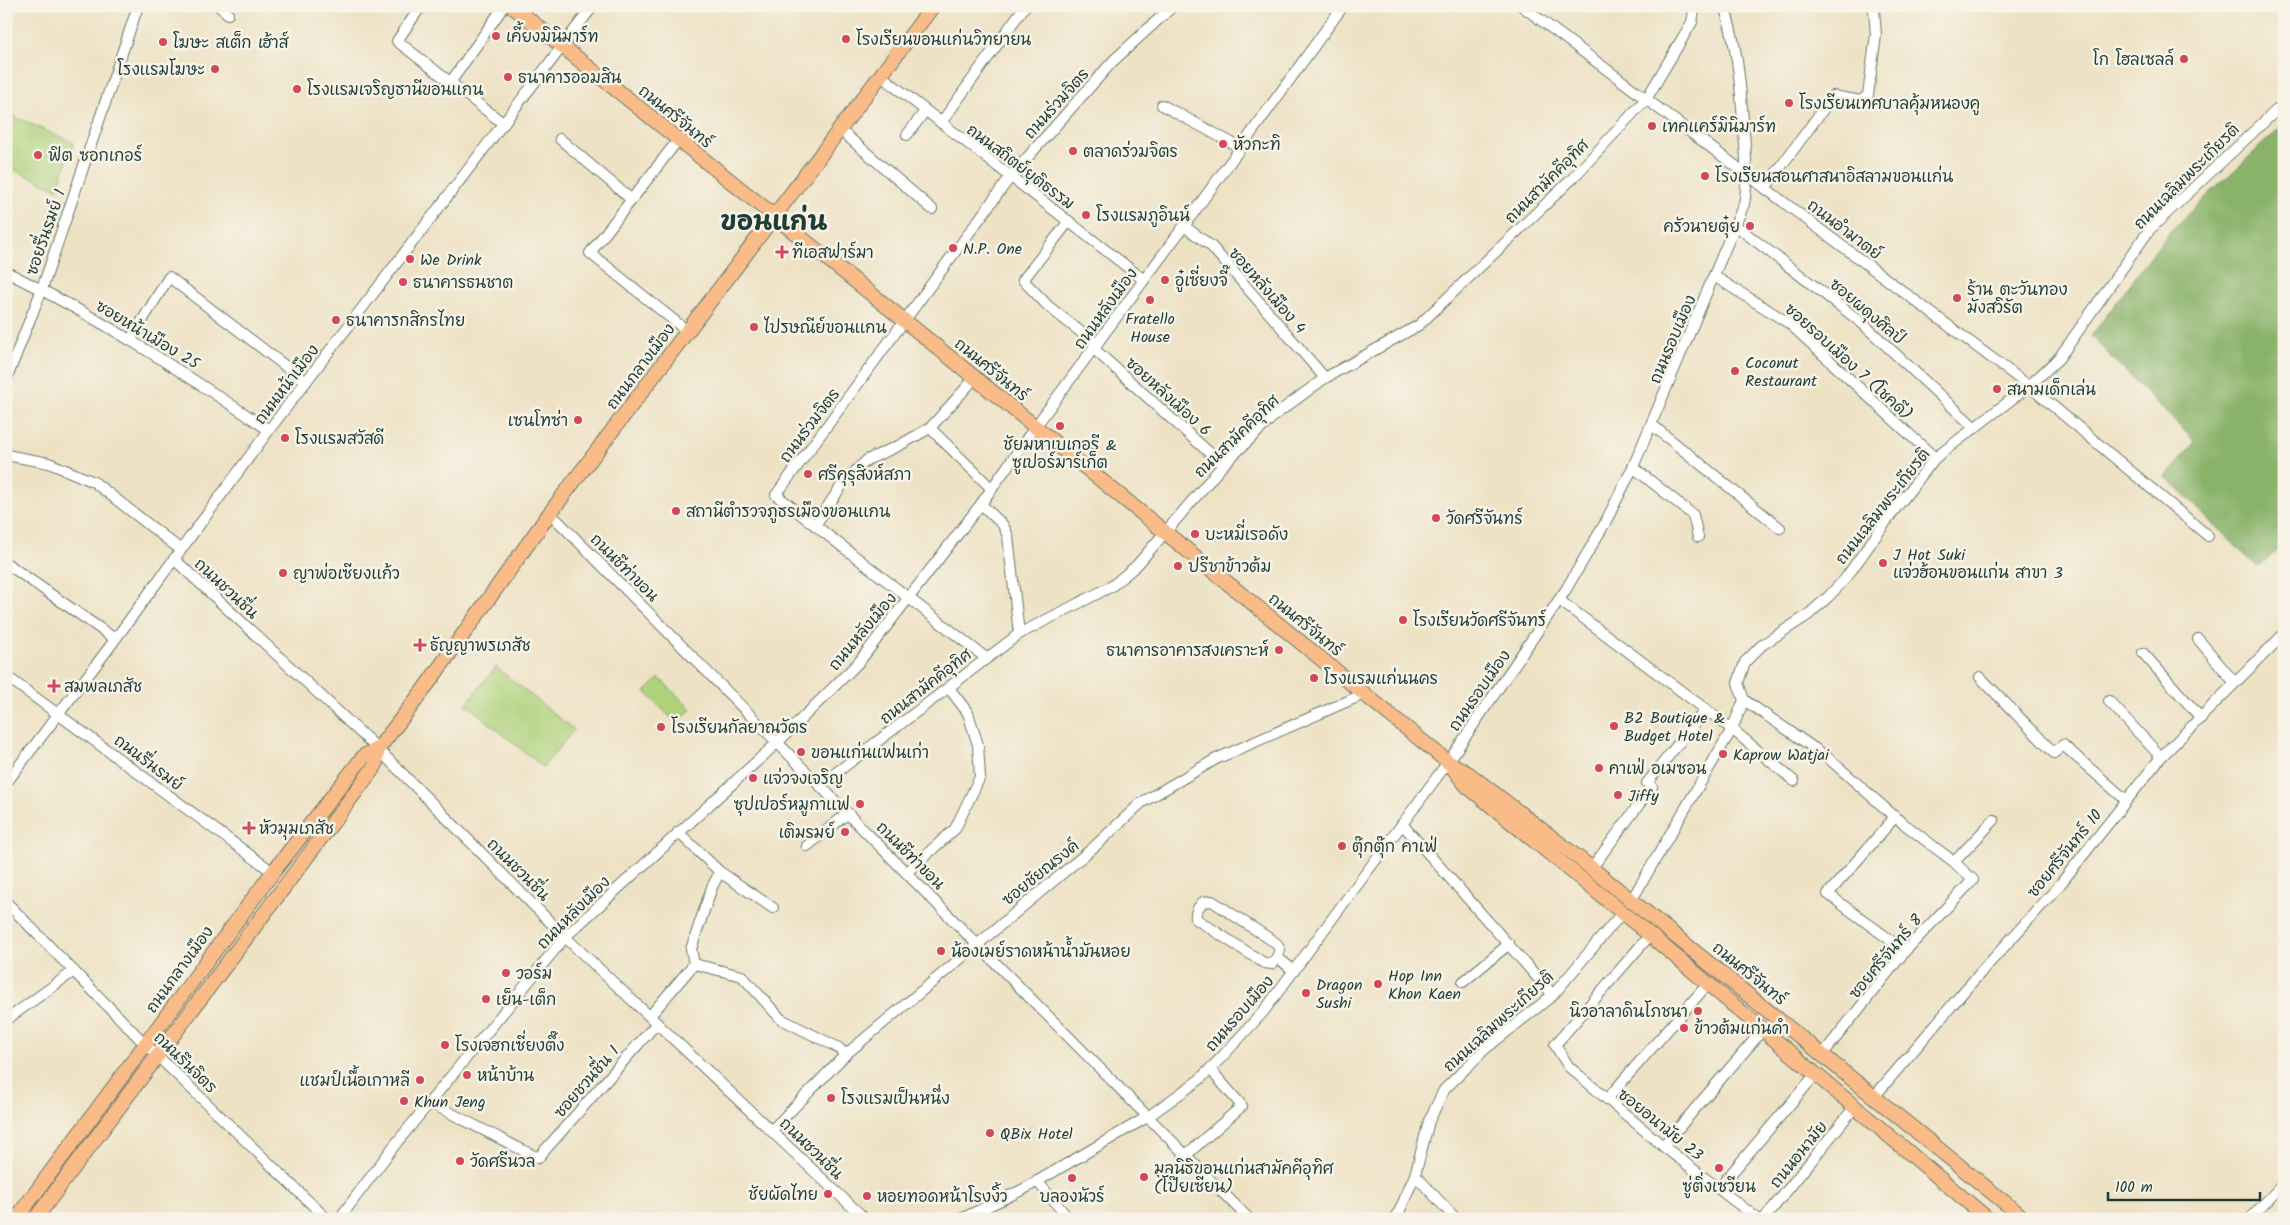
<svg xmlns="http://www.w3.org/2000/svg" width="2290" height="1225" viewBox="0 0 2290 1225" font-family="Kalam,'Playpen Sans Thai',sans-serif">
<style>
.green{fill:#aed17a;stroke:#668757}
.forest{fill:#8ab36a;stroke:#54784f}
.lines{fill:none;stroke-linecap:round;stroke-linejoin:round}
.minor-casing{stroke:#677767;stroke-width:12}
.major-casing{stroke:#677767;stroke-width:16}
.minor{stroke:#fff;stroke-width:10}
.major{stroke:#f9bc89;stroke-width:14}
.poi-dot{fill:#d1495b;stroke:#f7f3e8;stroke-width:2}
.labels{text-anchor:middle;stroke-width:5;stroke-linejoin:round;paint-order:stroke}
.poi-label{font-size:16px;fill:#1f3d34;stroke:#f7f3e8;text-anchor:start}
.street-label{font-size:16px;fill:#1f3d34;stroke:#f7f3e8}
.town-label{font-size:26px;font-weight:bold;fill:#1f3d34;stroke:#f7f3e8}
</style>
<rect width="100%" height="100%" fill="#f7f3e8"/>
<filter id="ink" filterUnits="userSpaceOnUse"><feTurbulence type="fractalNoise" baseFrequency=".02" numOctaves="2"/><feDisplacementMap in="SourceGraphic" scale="10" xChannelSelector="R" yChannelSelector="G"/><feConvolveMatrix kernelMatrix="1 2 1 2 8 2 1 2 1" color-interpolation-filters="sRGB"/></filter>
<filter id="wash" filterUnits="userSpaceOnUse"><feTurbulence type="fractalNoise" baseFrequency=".0096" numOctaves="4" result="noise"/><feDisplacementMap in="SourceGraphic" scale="20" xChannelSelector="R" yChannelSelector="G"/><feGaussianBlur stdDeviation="1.12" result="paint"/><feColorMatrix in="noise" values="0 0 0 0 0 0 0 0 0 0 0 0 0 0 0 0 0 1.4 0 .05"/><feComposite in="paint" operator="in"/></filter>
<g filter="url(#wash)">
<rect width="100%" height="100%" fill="#eee2c5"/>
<g class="green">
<polygon points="6,113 74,143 57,189 6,166"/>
<polygon points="496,667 574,730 543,767 466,704"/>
<polygon points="659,678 691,709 677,724 645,692"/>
</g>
<polygon class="forest" points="2284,124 2284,545 2257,567 2166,477 2195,442 2091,336 2171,230"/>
</g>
<g filter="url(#ink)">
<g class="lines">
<g class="minor-casing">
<g id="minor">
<polyline points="219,6 228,14"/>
<polyline points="421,6 397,41 504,124"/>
<polyline points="1522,6 2029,386 2208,536"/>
<polyline points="880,75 1144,280"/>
<polyline points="450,83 504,6"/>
<polyline points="1162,105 1241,148"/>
<polyline points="941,123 1025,6"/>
<polyline points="840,130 932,209"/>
<polyline points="907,135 925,111"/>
<polyline points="560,139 632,200"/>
<polyline points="678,140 590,253 687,331"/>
<polyline points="1765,188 1833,96 1861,101 1868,95 1876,35 1874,10 1876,6"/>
<polyline points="1069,221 1023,280 1048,306 1097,345"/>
<polyline points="1735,225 1862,323 1975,428"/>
<polyline points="1184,226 1211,246 1325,378"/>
<path d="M6,272C99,317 184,373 269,430"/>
<polyline points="1714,276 1790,324 1935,458"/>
<polyline points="131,339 169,277 306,382"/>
<polyline points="1094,349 1223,465"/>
<polyline points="6,380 42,289 138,6"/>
<polyline points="1652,425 1780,528"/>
<polyline points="930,428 992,489"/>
<polyline points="6,455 49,463 94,482 181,550"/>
<polyline points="1633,467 1693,515 1698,537"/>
<polyline points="981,504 1003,525 1008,536 1019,634"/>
<polyline points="550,513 1249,1219"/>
<polyline points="816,524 844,482 867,460 900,445 930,428 975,378"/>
<polyline points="174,559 378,749 565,937 865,1219"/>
<polyline points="6,563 115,639"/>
<polyline points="1559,600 1732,729 1794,781"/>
<polyline points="2198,639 2235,683"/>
<polyline points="2143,653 2201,718"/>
<polyline points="986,658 776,495 1011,176 1113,61 1173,6"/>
<polyline points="6,676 273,872"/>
<polyline points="1980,677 2054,753 2063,745 2126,800"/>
<polyline points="1744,700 1827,757 1895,817 1954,862 1973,880 1905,951 1823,1054"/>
<polyline points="2109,701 2161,757"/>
<polyline points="6,783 108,649 269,430 593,6"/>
<polyline points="820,785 1019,634 1112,586 1137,565 1223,465 1276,414 1325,378 1419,325 1572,179 1647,98 1692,22 1695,6"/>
<polyline points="1895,817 1828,894 1905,951"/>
<polyline points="1402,824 1553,995"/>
<polyline points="678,832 720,872 773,908"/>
<polyline points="807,846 848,813"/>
<polyline points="1954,862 1994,820"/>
<polyline points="1591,869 1652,787 1647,783 1706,709"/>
<polyline points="907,872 955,829 980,777 978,745 968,713 949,688"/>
<polyline points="1631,901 1732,729 1744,700 1738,683 1745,662 1762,645 1808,615 1828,597 1845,579 1893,512 1935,458 2029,386 2059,358 2150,229 2284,103"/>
<polyline points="6,902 146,1045 327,1219"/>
<polyline points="1650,935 1555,1045 1569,1067 1607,1099 1663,1146 1758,1219"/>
<path d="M1277,957L1280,950L1276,943L1212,901L1203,902C1198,908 1195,911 1196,919L1264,963L1272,964L1277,957L1294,971"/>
<polyline points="694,964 742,976 781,1019 839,1048 845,1055"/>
<polyline points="1463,982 1509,944"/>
<polyline points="650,1016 694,964 691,949 712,887 720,872"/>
<polyline points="6,1020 74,971"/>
<polyline points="1874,1097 1965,990 2058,887 2161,757 2284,634"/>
<polyline points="1607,1099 1707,985"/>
<polyline points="429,1102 538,1158 657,1023"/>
<polyline points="772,1130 845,1055 1094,847 1141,803 1216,759 1364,694"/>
<polyline points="1663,1146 1762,1031"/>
<polyline points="1186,1155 1242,1106 1210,1069"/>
<polyline points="1415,1175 1456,1219"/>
<polyline points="1037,1181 1069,1219"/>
<polyline points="1718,1189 1815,1075"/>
<polyline points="339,1219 394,1146 565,937 778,742 859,662 981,504 1035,427 1184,226 1343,6"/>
<path d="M961,1219L1024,1189L1149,1116L1199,1080L1220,1059L1264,1011L1448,762L1565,591L1604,525L1633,467L1744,204C1749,176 1745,148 1743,120C1740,81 1737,44 1724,6"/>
<polyline points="1393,1219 1399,1212 1415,1175 1429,1121 1444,1090 1485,1049 1553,995 1622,913"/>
<polyline points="1764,1219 1854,1108"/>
<polyline points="2250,1219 2284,1183"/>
</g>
</g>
<g class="major-casing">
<g id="major">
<polyline points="512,6 905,321 1448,762 1469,774 1580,859 2025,1219"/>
<polyline points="1453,768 1466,785 1650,935 1988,1219"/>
<polyline points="16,1219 273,872 364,756 378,749 422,692 550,513 933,6"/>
<polyline points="35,1219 375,766 378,749"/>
</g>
</g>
<use href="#minor" class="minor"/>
<use href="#major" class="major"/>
</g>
</g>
<g class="poi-dot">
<circle cx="496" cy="36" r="5"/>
<circle cx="846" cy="39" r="5"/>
<circle cx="163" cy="42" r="5"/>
<circle cx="2184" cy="59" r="5"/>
<circle cx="215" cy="69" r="5"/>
<circle cx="508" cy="77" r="5"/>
<circle cx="297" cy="89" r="5"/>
<circle cx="1789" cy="103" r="5"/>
<circle cx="1652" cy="126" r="5"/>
<circle cx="1223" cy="144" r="5"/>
<circle cx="1073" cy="151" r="5"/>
<circle cx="38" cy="155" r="5"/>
<circle cx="1705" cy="176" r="5"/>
<circle cx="1086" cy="215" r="5"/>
<circle cx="1750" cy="226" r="5"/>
<circle cx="953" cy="248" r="5"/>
<path d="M779.5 244.5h5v5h5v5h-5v5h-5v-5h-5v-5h5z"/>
<circle cx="410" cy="259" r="5"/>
<circle cx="1165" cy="280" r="5"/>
<circle cx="403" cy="282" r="5"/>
<circle cx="1957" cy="298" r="5"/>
<circle cx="1150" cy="300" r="5"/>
<circle cx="336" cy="320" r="5"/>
<circle cx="754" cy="327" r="5"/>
<circle cx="1735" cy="371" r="5"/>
<circle cx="1997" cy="389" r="5"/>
<circle cx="578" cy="420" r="5"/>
<circle cx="1060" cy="426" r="5"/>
<circle cx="285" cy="438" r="5"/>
<circle cx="808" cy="474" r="5"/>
<circle cx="676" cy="511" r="5"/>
<circle cx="1436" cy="518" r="5"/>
<circle cx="1195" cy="534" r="5"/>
<circle cx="1883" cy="563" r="5"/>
<circle cx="1178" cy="566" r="5"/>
<circle cx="283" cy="573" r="5"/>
<circle cx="1403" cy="620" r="5"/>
<path d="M417.5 637.5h5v5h5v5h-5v5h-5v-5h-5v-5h5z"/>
<circle cx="1279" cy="650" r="5"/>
<circle cx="1314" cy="678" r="5"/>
<path d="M51.5 678.5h5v5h5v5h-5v5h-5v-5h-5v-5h5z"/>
<circle cx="1614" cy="726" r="5"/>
<circle cx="661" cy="727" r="5"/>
<circle cx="801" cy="752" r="5"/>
<circle cx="1723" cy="754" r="5"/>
<circle cx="1599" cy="768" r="5"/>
<circle cx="753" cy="778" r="5"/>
<circle cx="1618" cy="795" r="5"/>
<circle cx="860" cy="804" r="5"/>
<path d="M246.5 820.5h5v5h5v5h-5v5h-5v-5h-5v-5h5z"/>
<circle cx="845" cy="832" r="5"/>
<circle cx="1342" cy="846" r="5"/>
<circle cx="941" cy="951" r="5"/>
<circle cx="506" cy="973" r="5"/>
<circle cx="1378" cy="984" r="5"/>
<circle cx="1306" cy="993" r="5"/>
<circle cx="486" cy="999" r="5"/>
<circle cx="1698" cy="1011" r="5"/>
<circle cx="1684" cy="1028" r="5"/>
<circle cx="445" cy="1045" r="5"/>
<circle cx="467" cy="1075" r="5"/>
<circle cx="420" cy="1080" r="5"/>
<circle cx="831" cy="1098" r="5"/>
<circle cx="404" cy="1101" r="5"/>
<circle cx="990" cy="1133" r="5"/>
<circle cx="460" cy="1161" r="5"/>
<circle cx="1719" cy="1168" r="5"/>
<circle cx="1144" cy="1177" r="5"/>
<circle cx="1072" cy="1178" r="5"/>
<circle cx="828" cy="1194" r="5"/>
<circle cx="867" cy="1196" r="5"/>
</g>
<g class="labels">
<g class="poi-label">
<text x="506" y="42">เคี้ยงมินิมาร์ท</text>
<text x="856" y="45">โรงเรียนขอนแก่นวิทยายน</text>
<text x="173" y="48">โฆษะ สเต็ก เฮ้าส์</text>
<text x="2174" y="65" text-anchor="end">โก โฮลเซลล์</text>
<text x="205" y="75" text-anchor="end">โรงแรมโฆษะ</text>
<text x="518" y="83">ธนาคารออมสิน</text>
<text x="307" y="95">โรงแรมเจริญธานีขอนแกน</text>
<text x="1799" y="109">โรงเรียนเทศบาลคุ้มหนองคู</text>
<text x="1662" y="132">เทคแคร์มินิมาร์ท</text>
<text x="1233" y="150">หัวกะทิ</text>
<text x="1083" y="157">ตลาดร่วมจิตร</text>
<text x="48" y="161">ฟิต ซอกเกอร์</text>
<text x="1715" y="182">โรงเรียนสอนศาสนาอิสลามขอนแก่น</text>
<text x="1096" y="221">โรงแรมภูอินน์</text>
<text x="1740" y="232" text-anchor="end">ครัวนายตุ๋ย</text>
<text x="963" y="254">N.P. One</text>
<text x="792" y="258">ทีเอสฟาร์มา</text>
<text x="420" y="265">We Drink</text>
<text x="1175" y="286">อู๋เซี่ยงจี๊</text>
<text x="413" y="288">ธนาคารธนชาต</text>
<text x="1967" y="295">ร้าน ตะวันทอง<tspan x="1967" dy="18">มังสวิรัต</tspan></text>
<text x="1150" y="324" text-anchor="middle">Fratello<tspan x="1150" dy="18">House</tspan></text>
<text x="346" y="326">ธนาคารกสิกรไทย</text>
<text x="764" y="333">ไปรษณีย์ขอนแกน</text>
<text x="1745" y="368">Coconut<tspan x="1745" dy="18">Restaurant</tspan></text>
<text x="2007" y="395">สนามเด็กเล่น</text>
<text x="568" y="426" text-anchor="end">เซนโทซ่า</text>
<text x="295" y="444">โรงแรมสวัสดี</text>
<text x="1060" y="450" text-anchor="middle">ชัยมหาเบเกอรี &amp;<tspan x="1060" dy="18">ซูเปอร์มาร์เก็ต</tspan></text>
<text x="818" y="480">ศรีคุรุสิงห์สภา</text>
<text x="686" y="517">สถานีตำรวจภูธรเมืองขอนแกน</text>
<text x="1446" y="524">วัดศรีจันทร์</text>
<text x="1205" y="540">บะหมี่เรอดัง</text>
<text x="1893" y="560">J Hot Suki<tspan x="1893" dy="18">แจ่วฮ้อนขอนแก่น สาขา 3</tspan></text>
<text x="1188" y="572">ปรีชาข้าวต้ม</text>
<text x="293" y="579">ญาพ่อเซียงแก้ว</text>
<text x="1413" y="626">โรงเรียนวัดศรีจันทร์</text>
<text x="430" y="651">ธัญญาพรเภสัช</text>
<text x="1269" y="656" text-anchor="end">ธนาคารอาคารสงเคราะห์</text>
<text x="1324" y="684">โรงแรมแก่นนคร</text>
<text x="64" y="692">สมพลเภสัช</text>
<text x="1624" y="723">B2 Boutique &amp;<tspan x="1624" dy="18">Budget Hotel</tspan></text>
<text x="671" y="733">โรงเรียนกัลยาณวัตร</text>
<text x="811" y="758">ขอนแก่นแฟนเก่า</text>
<text x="1733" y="760">Kaprow Watjai</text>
<text x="1609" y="774">คาเฟ่ อเมซอน</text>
<text x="763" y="784">แจ่วจงเจริญ</text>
<text x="1628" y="801">Jiffy</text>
<text x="850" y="810" text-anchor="end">ซุปเปอร์หมูกาแฟ</text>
<text x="259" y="834">หัวมุมเภสัช</text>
<text x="835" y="838" text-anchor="end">เติมรมย์</text>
<text x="1352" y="852">ตุ๊กตุ๊ก คาเฟ่</text>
<text x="951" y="957">น้องเมย์ราดหน้าน้ำมันหอย</text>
<text x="516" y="979">วอร์ม</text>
<text x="1388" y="981">Hop Inn<tspan x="1388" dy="18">Khon Kaen</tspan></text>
<text x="1316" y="990">Dragon<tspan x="1316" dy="18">Sushi</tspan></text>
<text x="496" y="1005">เย็น-เต็ก</text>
<text x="1688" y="1017" text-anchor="end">นิวอาลาดินโภชนา</text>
<text x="1694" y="1034">ข้าวต้มแก่นคำ</text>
<text x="455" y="1051">โรงเจฮกเซี่ยงตึ๊ง</text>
<text x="477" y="1081">หน้าบ้าน</text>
<text x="410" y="1086" text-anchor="end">แชมป์เนื้อเกาหลี</text>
<text x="841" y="1104">โรงแรมเป็นหนึ่ง</text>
<text x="414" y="1107">Khun Jeng</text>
<text x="1000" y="1139">QBix Hotel</text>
<text x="470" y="1167">วัดศรีนวล</text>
<text x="1154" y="1174">มูลนิธิขอนแก่นสามัคคีอุทิศ<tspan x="1154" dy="18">(โป๊ยเซียน)</tspan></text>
<text x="1719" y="1192" text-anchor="middle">ซู่ติ่งเซวียน</text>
<text x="818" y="1200" text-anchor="end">ชัยผัดไทย</text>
<text x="877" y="1202">หอยทอดหน้าโรงงิ้ว</text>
<text x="1072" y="1202" text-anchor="middle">บลองนัวร์</text>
</g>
<g class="street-label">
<text transform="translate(1056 103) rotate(-48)" y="6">ถนนร่วมจิตร</text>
<text transform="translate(676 116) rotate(39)" y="6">ถนนศรีจันทร์</text>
<text transform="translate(1021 166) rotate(37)" y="6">ถนนสถิตย์ยุติธรรม</text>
<text transform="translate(2186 176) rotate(-45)" y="6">ถนนเฉลิมพระเกียรติ</text>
<text transform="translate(1546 181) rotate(-45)" y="6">ถนนสามัคคีอุทิศ</text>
<text transform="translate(1845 229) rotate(37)" y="6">ถนนอำมาตย์</text>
<text transform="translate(45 232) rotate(-71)" y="6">ซอยรื่นรมย์ 1</text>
<text transform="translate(1268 290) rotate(49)" y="6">ซอยหลังเมือง 4</text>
<text transform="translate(1105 308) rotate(-54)" y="6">ถนนหลังเมือง</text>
<text transform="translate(1868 311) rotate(40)" y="6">ซอยผดุงศิลป์</text>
<text transform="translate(148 334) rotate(31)" y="6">ซอยหน้าเมือง 25</text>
<text transform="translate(1672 339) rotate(-67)" y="6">ถนนรอบเมือง</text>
<text transform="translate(1849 361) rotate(42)" y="6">ซอยรอบเมือง 7 (โชคดี)</text>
<text transform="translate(640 366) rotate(-53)" y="6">ถนนกลางเมือง</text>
<text transform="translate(992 369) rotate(39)" y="6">ถนนศรีจันทร์</text>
<text transform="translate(286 384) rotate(-53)" y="6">ถนนหน้าเมือง</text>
<text transform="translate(1169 396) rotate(42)" y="6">ซอยหลังเมือง 6</text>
<text transform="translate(809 425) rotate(-53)" y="6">ถนนร่วมจิตร</text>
<text transform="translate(1236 436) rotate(-44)" y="6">ถนนสามัคคีอุทิศ</text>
<text transform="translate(1882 506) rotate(-52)" y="6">ถนนเฉลิมพระเกียรติ</text>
<text transform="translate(625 567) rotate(45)" y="6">ถนนชีท่าขอน</text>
<text transform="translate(227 588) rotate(43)" y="6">ถนนชวนชื่น</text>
<text transform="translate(1306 624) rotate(39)" y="6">ถนนศรีจันทร์</text>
<text transform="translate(862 631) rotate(-50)" y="6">ถนนหลังเมือง</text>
<text transform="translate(925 686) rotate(-38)" y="6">ถนนสามัคคีอุทิศ</text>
<text transform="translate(1479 690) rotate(-55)" y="6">ถนนรอบเมือง</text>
<text transform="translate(149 762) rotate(37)" y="6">ถนนรื่นรมย์</text>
<text transform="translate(2064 853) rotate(-51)" y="6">ซอยศรีจันทร์ 10</text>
<text transform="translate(911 855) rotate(45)" y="6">ถนนชีท่าขอน</text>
<text transform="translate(519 869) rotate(45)" y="6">ถนนชวนชื่น</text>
<text transform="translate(1040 872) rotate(-39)" y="6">ซอยชัยณรงค์</text>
<text transform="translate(573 912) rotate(-45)" y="6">ถนนหลังเมือง</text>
<text transform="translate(1885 956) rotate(-50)" y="6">ซอยศรีจันทร์ 8</text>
<text transform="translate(179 969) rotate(-54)" y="6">ถนนกลางเมือง</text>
<text transform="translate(1750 973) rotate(39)" y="6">ถนนศรีจันทร์</text>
<text transform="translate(1239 1013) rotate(-49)" y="6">ถนนรอบเมือง</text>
<text transform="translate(1498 1021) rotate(-42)" y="6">ถนนเฉลิมพระเกียรติ</text>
<text transform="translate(186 1062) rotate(44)" y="6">ถนนรึนจิตร</text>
<text transform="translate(586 1081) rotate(-49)" y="6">ซอยชวนชื่น 1</text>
<text transform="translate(1661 1124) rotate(39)" y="6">ซอยอนามัย 23</text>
<text transform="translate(812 1148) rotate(44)" y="6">ถนนชวนชื่น</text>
<text transform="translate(1798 1154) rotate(-51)" y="6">ถนนอนามัย</text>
</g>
<g class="town-label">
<text x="774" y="230">ขอนแก่น</text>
</g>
</g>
<rect width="2290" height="1225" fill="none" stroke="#f7f3e8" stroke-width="25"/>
<path d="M2108 1192v8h152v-8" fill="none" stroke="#1f3d34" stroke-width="2.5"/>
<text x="2115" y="1192" font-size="15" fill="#1f3d34" stroke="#f7f3e8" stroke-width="4" paint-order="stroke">100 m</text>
</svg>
